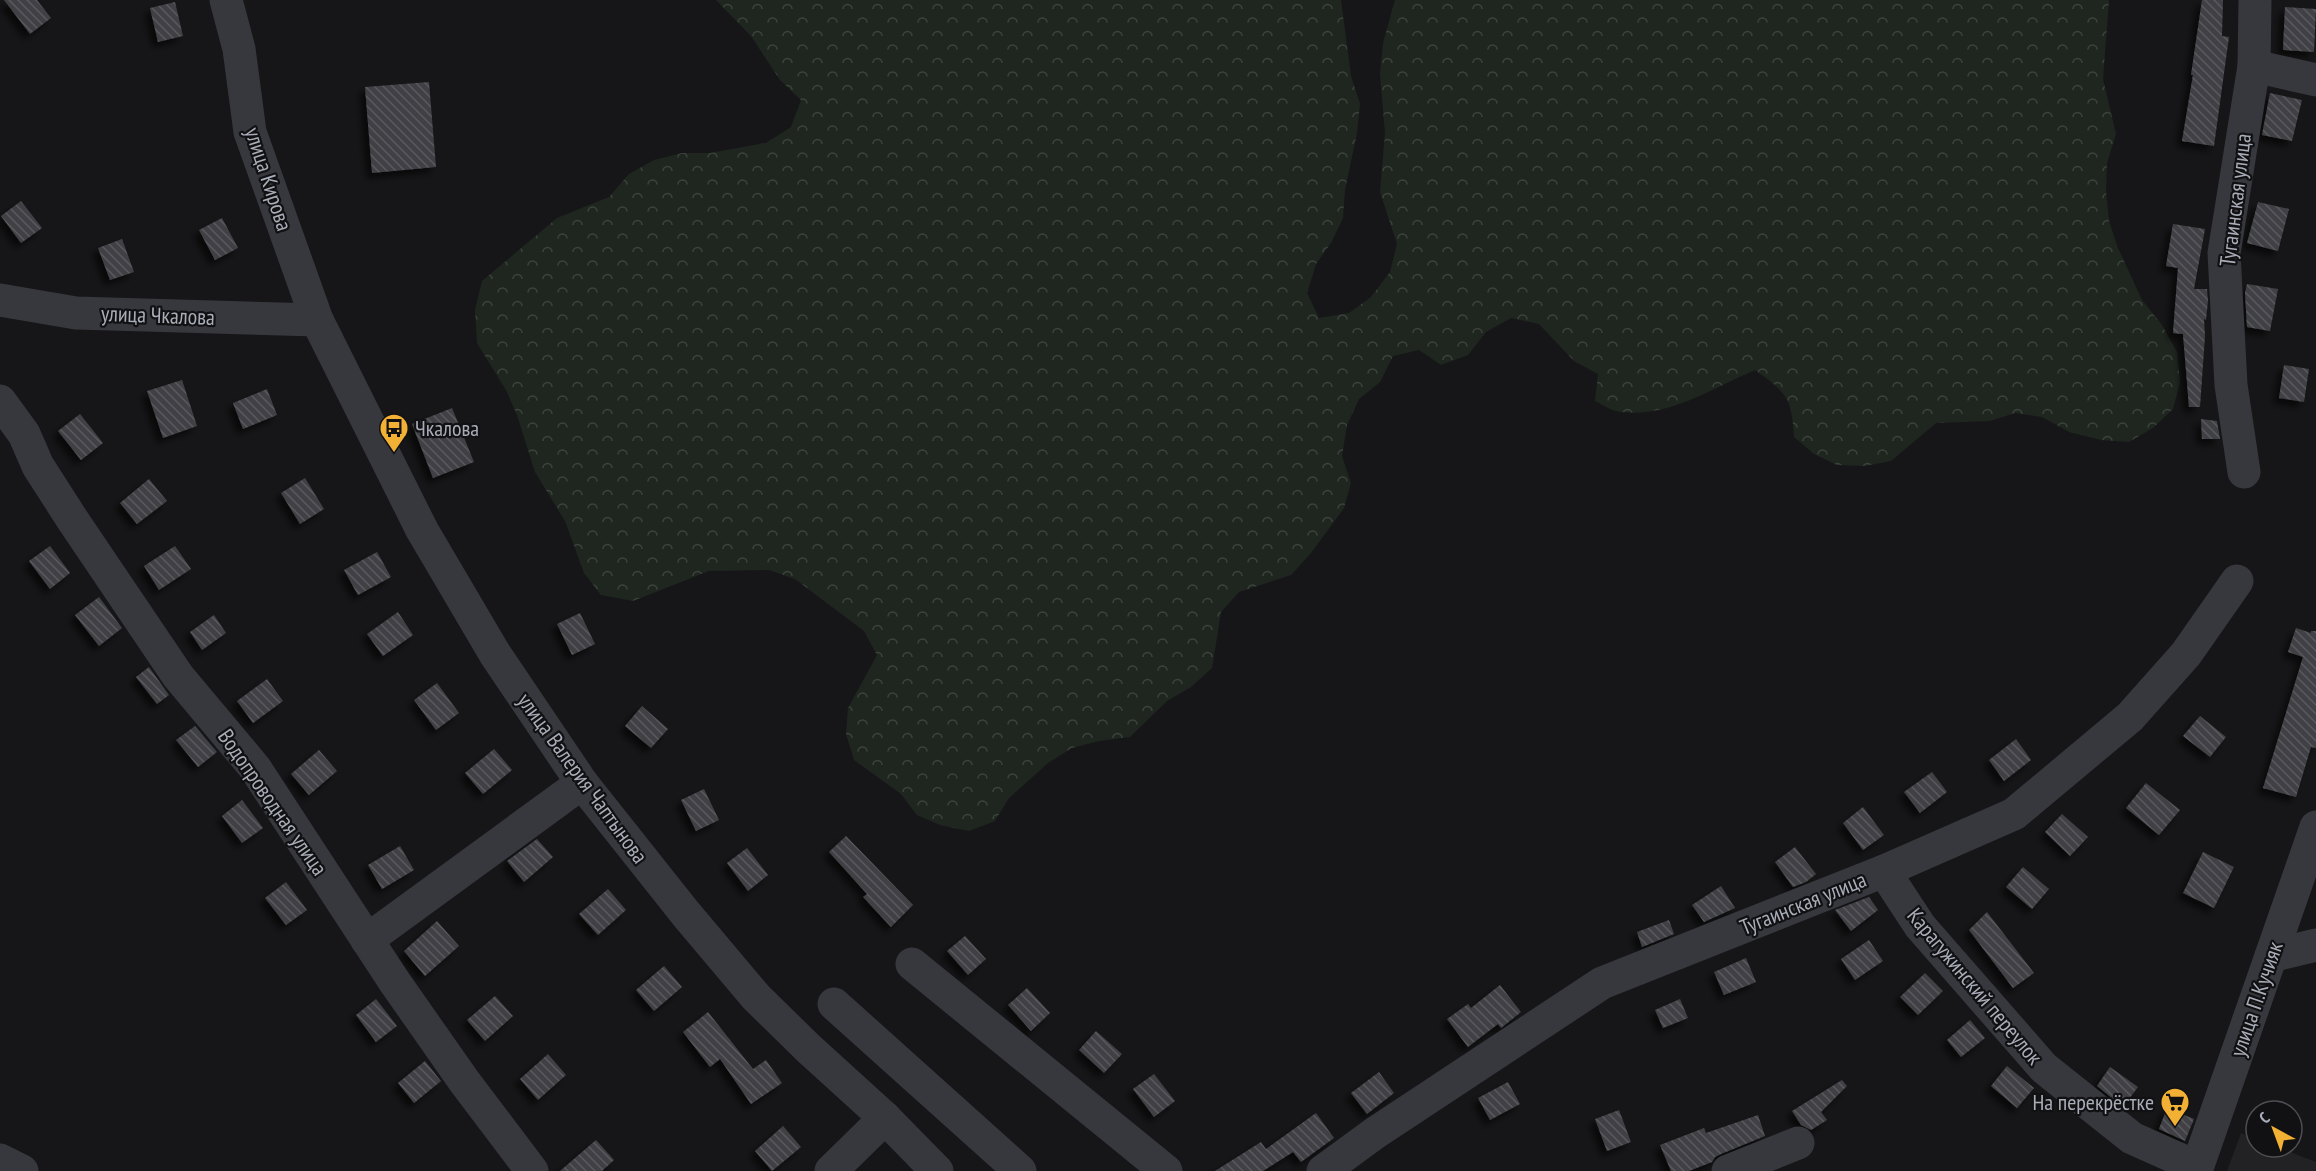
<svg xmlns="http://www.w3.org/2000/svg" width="2316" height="1171" viewBox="0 0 2316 1171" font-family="'PT Sans Narrow',sans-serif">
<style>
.built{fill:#222225}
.forest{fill:url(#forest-crowns)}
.building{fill:url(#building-back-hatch);filter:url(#shadow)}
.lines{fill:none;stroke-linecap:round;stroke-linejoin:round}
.minor{stroke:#37383d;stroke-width:33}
.labels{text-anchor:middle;stroke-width:4.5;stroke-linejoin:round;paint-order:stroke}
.street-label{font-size:22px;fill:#a8adb8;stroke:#111113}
.poi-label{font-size:22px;fill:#a8adb8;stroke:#111113;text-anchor:start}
</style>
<defs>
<pattern id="forest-crowns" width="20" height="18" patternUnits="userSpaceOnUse" patternTransform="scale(1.5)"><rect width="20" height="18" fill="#1e261f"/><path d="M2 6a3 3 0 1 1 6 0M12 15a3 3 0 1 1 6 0" fill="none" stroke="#3c433d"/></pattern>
<pattern id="building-back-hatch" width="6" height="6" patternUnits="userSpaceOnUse" patternTransform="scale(1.5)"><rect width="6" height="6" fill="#404145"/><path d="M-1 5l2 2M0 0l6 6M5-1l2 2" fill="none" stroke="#595a5e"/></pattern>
<filter id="shadow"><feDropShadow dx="-5.5" dy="5.5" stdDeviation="3" flood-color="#0009"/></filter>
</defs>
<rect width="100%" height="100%" fill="#161618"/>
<polygon class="built" points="2241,1133 2256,1139 2256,1147 2278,1147 2316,1162 2316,1171 2227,1171"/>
<path class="forest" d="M716,0H1341L1351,76L1360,104L1357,133L1345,190L1343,218L1331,243L1316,264L1307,293L1319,318L1349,313L1371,297L1390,272L1397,244L1380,192L1385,133L1380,74L1383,43L1395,0H2109L2103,79L2116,134L2107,163L2106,191L2109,221L2118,248L2142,300L2162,325L2177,352L2180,382L2173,409L2153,428L2129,442L2101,440L2069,432L2042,417L2015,413L1990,421L1936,423L1891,461L1865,466L1837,465L1814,454L1794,437C1792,398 1786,392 1755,370C1713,388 1668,418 1621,412C1612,411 1603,405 1595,401L1598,374L1574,361L1539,324L1511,318L1486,332L1468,355L1441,365L1419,350L1393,356L1380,382L1359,399L1347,425L1342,456L1351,483L1344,508L1311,553L1291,575L1239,592L1221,612L1212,668L1191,687L1167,701L1130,737L1099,741L1072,748L1048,763L1009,798L995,821L969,831L940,825L917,815L901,794L854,760L846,734L848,708L877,655L864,631L795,579L769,570L709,571L633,601L601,595L584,573L565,521L535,472L517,415L506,390L477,343L475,310L482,281L557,218L609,197L629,174L654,160L682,153H710L766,143L791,127L801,100L780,80L751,36Z"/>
<g class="building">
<polygon points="4,0 37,0 51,18 30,34"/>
<polygon points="2202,0 2223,0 2222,36 2229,37 2214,146 2182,141 2193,75 2191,75"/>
<polygon points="175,2 183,36 158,42 150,8"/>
<polygon points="2285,7 2316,9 2314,52 2283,50"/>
<polygon points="429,82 436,167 372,173 365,87"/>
<polygon points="2270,93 2302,100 2292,141 2262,135"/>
<polygon points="21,201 42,228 21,243 1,216"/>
<polygon points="2258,202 2289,209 2278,251 2247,243"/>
<polygon points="222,218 238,248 215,260 199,230"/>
<polygon points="2173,224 2205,229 2194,289 2207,289 2208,301 2206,320 2204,319 2205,336 2200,407 2189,407 2183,334 2173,333 2178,268 2166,266"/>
<polygon points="122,239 134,272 110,280 98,248"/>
<polygon points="2247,284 2278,289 2270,331 2247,327 2245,293"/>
<polygon points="2284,365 2309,369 2304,402 2279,398"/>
<polygon points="182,380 197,426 163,438 147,391"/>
<polygon points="267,389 277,415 243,429 233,403"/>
<polygon points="452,408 474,462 433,478 412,424"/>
<polygon points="80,414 103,443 81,460 58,431"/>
<polygon points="2201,419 2217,421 2220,439 2202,439"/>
<polygon points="305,478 324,509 300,524 281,493"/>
<polygon points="149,479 167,501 137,524 120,503"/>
<polygon points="50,546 70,573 50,589 29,561"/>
<polygon points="175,546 191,569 159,590 144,566"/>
<polygon points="377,552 391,577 358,595 344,570"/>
<polygon points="99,597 122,628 99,646 75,615"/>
<polygon points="398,612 413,635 383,656 367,634"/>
<polygon points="580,613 595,644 572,655 557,624"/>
<polygon points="214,615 226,633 202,650 190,632"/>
<polygon points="2296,628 2311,633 2311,631 2316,631 2316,748 2311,747 2296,797 2263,788 2303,657 2288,652"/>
<polygon points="149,667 169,695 157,704 136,677"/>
<polygon points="267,679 283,701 253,723 237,701"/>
<polygon points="437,683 459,713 436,730 414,700"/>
<polygon points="642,706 668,729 651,748 625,726"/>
<polygon points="2200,716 2226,737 2210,757 2183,736"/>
<polygon points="195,726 217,752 198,767 176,740"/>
<polygon points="2016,739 2031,760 2004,781 1989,760"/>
<polygon points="494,749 512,770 483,794 465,773"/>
<polygon points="319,750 337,771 309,795 291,774"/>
<polygon points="1932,772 1947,792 1920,813 1904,792"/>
<polygon points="2146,783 2180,810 2159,835 2126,808"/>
<polygon points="704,789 719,820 696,831 681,800"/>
<polygon points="242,800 263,828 242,843 222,816"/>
<polygon points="1863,807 1884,835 1863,850 1843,823"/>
<polygon points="2062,814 2088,837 2070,856 2045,832"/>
<polygon points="846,836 913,905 891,927 863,897 867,894 829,852"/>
<polygon points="537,839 553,857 524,882 507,861"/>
<polygon points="400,846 414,870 382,889 368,865"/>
<polygon points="1795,847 1816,874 1806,882 1793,887 1775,862"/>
<polygon points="747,848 768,875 748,891 727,863"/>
<polygon points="2203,852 2234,867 2214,908 2183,893"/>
<polygon points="2023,867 2049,889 2032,909 2006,887"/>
<polygon points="286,882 307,910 286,925 265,898"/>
<polygon points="1721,886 1735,908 1704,922 1692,905"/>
<polygon points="608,889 626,910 598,935 579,914"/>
<polygon points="1869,897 1878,910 1851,931 1835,910"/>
<polygon points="1987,912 2034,973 2013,988 1969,930"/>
<polygon points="1669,920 1674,934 1642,947 1637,932"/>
<polygon points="437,921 459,946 425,976 404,951"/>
<polygon points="965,936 986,959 968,975 947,951"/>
<polygon points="1869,940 1883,961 1855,980 1841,959"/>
<polygon points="1746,958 1756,982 1724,995 1714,972"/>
<polygon points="664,966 682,987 654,1011 636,990"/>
<polygon points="1925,973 1943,991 1918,1015 1900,997"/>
<polygon points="1500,985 1521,1012 1501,1028 1498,1024 1468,1047 1447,1019 1468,1004 1471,1008"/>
<polygon points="1027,988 1050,1013 1031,1031 1008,1005"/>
<polygon points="495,996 513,1016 485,1041 467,1020"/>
<polygon points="376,999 397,1026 376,1042 356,1015"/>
<polygon points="1680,999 1688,1018 1663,1028 1655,1010"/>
<polygon points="708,1012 753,1069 766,1060 782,1083 751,1104 720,1059 710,1067 683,1032"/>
<polygon points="1970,1020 1985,1038 1961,1057 1947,1040"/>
<polygon points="1096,1031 1122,1054 1104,1073 1079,1050"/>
<polygon points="548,1054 566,1075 538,1100 520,1079"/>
<polygon points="425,1061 441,1081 414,1103 398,1083"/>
<polygon points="2007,1066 2034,1088 2017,1108 1991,1086"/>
<polygon points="2110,1067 2138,1087 2123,1107 2097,1086"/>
<polygon points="1379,1072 1394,1093 1367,1114 1351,1093"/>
<polygon points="1154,1074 1175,1101 1154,1117 1133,1089"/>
<polygon points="1842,1080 1847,1086 1821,1112 1827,1120 1811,1130 1801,1125 1792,1111"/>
<polygon points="1508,1082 1520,1104 1490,1120 1478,1098"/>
<polygon points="2167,1108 2194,1119 2185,1141 2159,1129"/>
<polygon points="1619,1110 1631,1142 1607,1151 1595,1119"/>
<polygon points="1316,1113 1334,1138 1301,1162 1293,1152 1263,1171 1215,1171 1261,1142 1266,1149"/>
<polygon points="1758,1115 1765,1136 1721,1154 1715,1157 1712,1162 1689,1171 1671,1171 1660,1145 1704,1128 1706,1133"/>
<polygon points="783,1126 801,1147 772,1171 755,1151"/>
<polygon points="596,1140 614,1160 602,1171 560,1171"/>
</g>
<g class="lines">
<g class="minor">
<polyline points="226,0 239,49 250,132 317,320 422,530 495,654 582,783 686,914 756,997 808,1048 885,1118 937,1171"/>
<polyline points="2254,66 2316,80"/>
<polyline points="0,300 76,313 317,320"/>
<polyline points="0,401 24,434 38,466 72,519 178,676 255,768 394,981 464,1081 532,1171"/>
<polyline points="2244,472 2231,385 2224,253 2254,66 2255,0"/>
<polyline points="1884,871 1920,926 2044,1068 2132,1138 2197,1167"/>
<polyline points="367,940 582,783"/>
<polyline points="2271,956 2316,945"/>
<polyline points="912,964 1166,1171"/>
<polyline points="834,1004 1020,1171"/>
<polyline points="0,1160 22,1171"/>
<polyline points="831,1171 885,1118"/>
<polyline points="1323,1171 1375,1133 1602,983 1884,871 2014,814 2130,717 2186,654 2237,581"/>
<polyline points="1728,1171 1798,1143"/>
<polyline points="2196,1171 2316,827"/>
</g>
</g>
<defs>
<g id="bus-pin" transform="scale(1.5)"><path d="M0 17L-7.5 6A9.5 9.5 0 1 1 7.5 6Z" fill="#f2b134" stroke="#111113"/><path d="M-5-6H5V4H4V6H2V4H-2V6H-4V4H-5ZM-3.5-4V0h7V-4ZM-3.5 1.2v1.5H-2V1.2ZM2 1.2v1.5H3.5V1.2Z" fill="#111"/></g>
<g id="supermarket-pin" transform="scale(1.5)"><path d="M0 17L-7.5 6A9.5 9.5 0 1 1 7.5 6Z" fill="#f2b134" stroke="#111113"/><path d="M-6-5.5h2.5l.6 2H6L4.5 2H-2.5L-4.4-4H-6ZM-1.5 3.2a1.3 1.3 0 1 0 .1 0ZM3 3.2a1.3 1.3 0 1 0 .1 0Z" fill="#111"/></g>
</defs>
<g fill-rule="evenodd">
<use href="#bus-pin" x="394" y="428"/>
<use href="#supermarket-pin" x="2175" y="1102"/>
</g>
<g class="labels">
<g class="street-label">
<text transform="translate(269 179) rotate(72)" y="8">улица Кирова</text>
<text transform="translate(2235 200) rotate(-83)" y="8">Тугаинская улица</text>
<text transform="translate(158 315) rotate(2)" y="8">улица Чкалова</text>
<text transform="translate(583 778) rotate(54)" y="8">улица Валерия Чаптынова</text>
<text transform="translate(273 802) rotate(55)" y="8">Водопроводная улица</text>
<text transform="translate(1803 903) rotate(-22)" y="8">Тугаинская улица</text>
<text transform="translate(1975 986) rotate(50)" y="8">Карагужинский переулок</text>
<text transform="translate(2256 999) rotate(-71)" y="8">улица П.Кучияк</text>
</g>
<g class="poi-label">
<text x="415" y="436">Чкалова</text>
<text x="2154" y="1110" text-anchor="end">На перекрёстке</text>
</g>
</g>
<g transform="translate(2274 1129) rotate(319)"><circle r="28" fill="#111113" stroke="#4d4f55" stroke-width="1.5"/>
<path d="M0-4.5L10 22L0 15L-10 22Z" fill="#f2b134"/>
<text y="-9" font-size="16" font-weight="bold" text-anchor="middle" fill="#a8adb8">С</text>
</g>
</svg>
